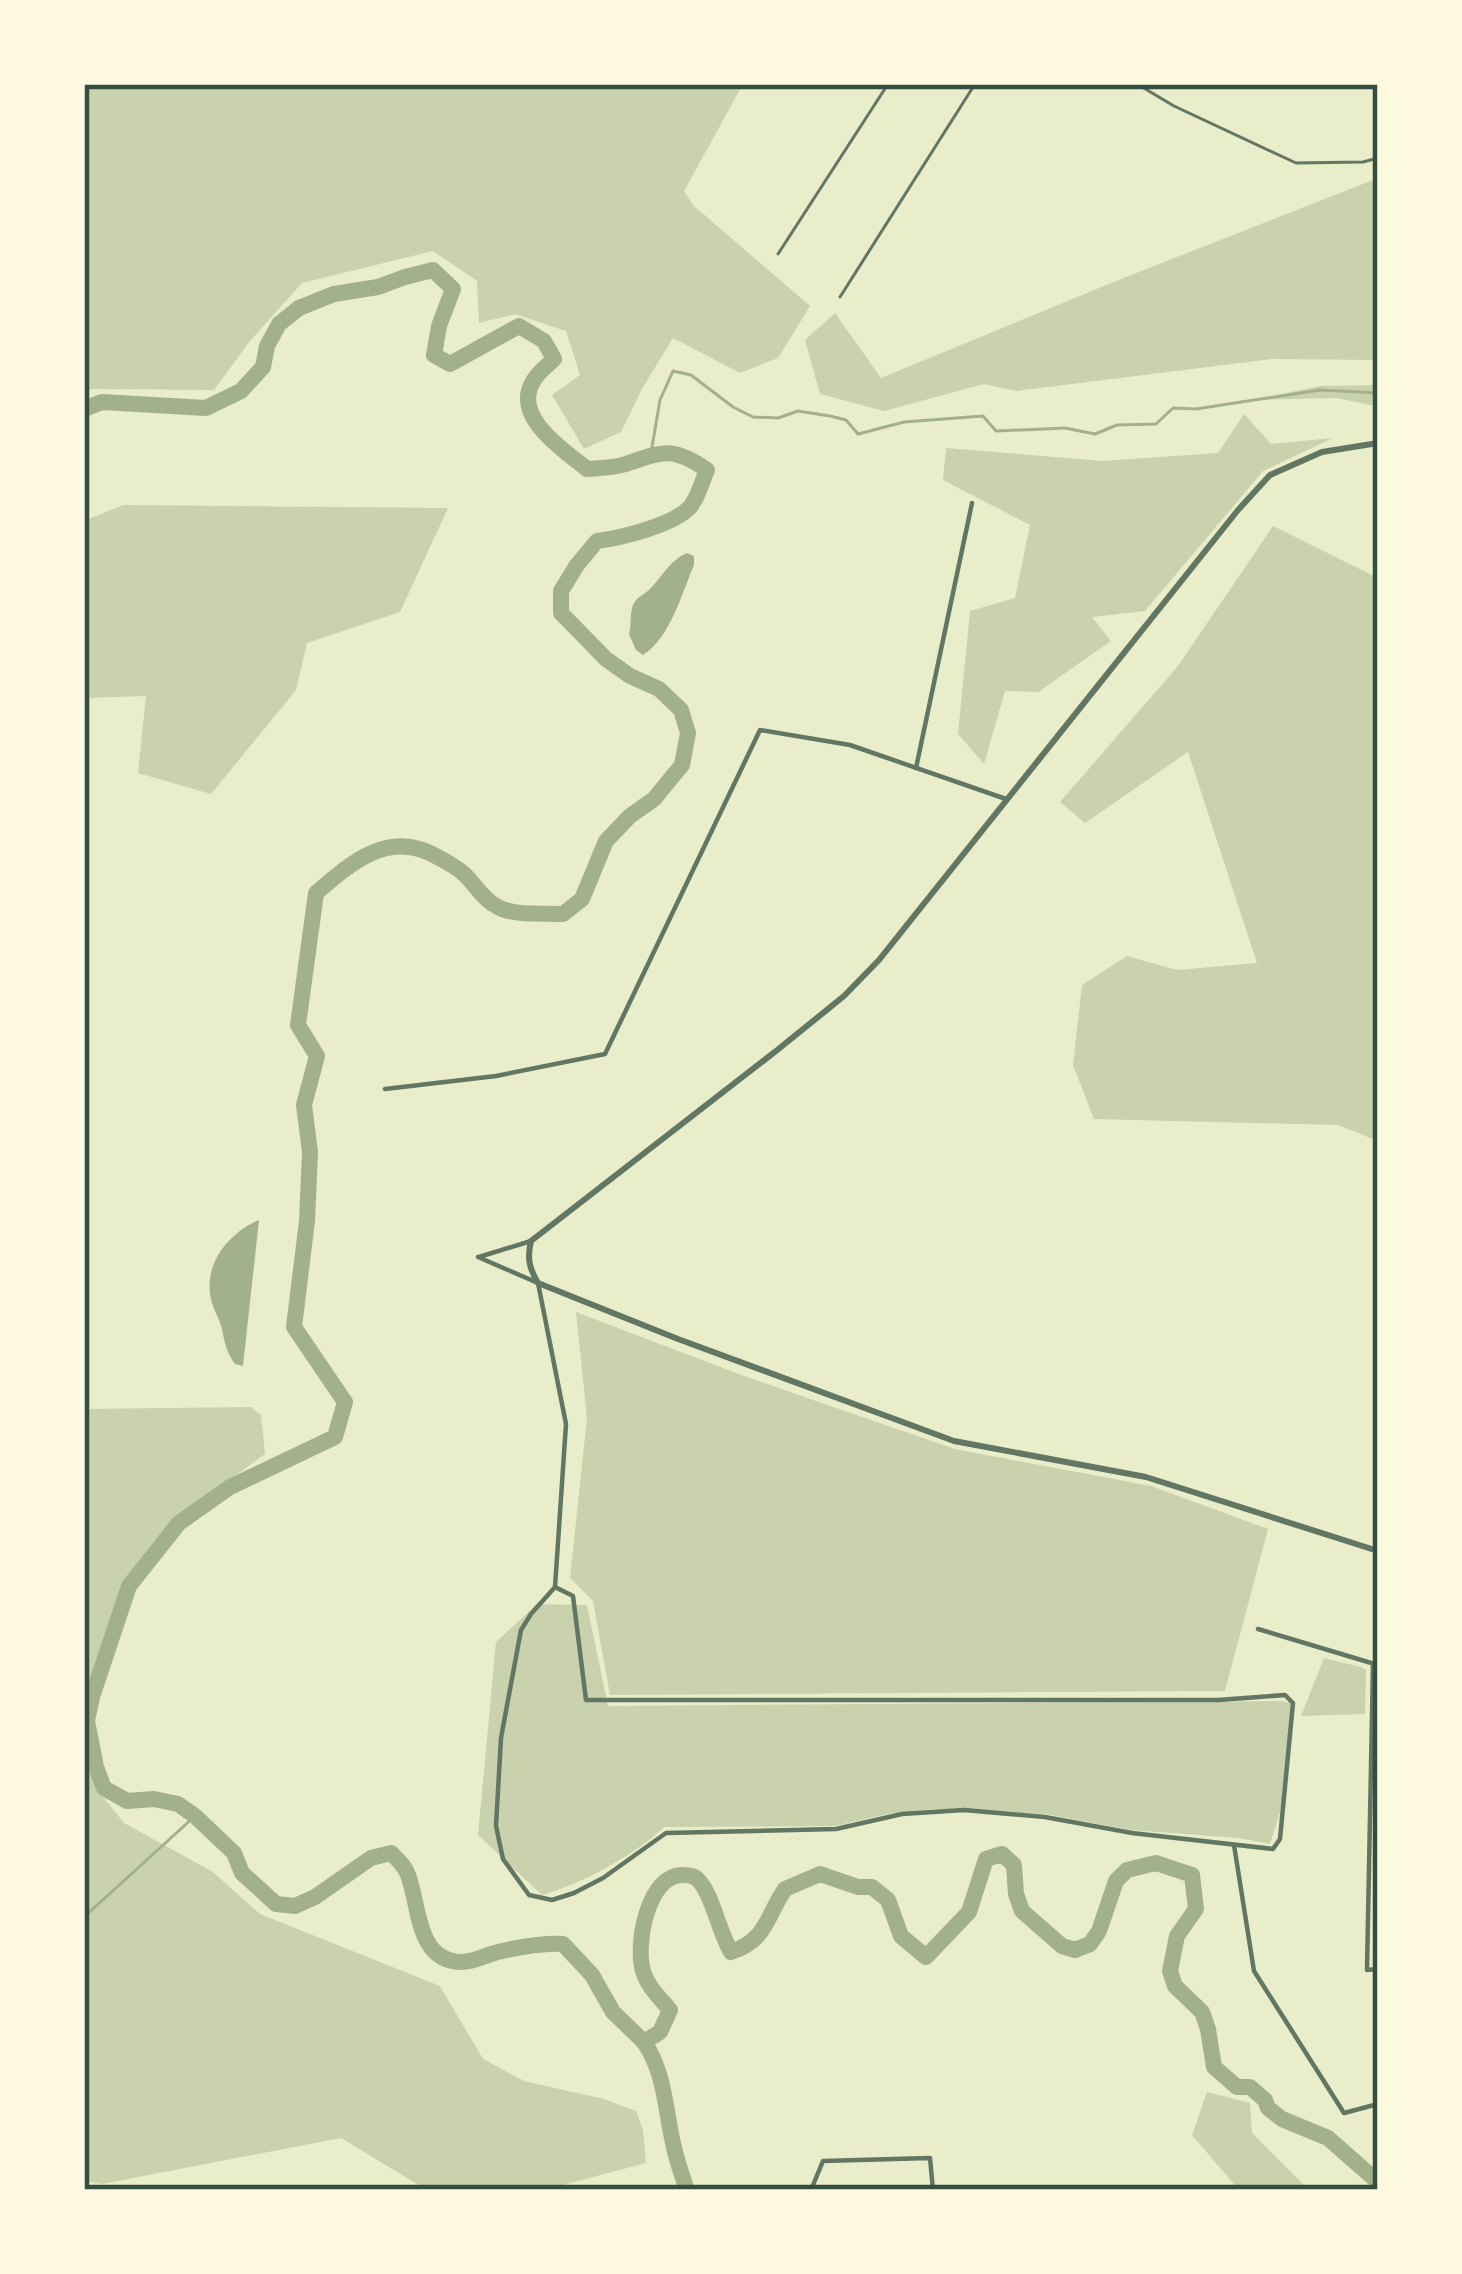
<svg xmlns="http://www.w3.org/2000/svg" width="1462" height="2274" viewBox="0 0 1462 2274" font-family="Mulish,sans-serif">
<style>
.green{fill:#cad2ad}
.water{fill:#a3b18a}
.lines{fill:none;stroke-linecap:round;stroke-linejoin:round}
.stream{stroke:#a3b18a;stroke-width:3}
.river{stroke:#a3b18a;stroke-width:16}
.service{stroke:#617663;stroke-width:3}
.minor{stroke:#617663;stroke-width:4.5}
.tertiary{stroke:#617663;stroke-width:6}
.neatline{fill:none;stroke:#344e41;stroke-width:4.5}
</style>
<rect width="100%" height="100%" fill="#e9edc9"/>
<g class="green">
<polygon points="84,84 743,84 684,191 694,206 810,306 778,358 740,373 673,338 642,389 621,432 584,449 552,395 580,375 566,331 515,314 479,323 477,281 433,251 302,283 250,341 214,390 92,389 84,393"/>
<polygon points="1378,178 1378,360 1272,359 1016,391 984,384 884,411 820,394 805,340 835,313 881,378 1121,279"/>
<polygon points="1378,385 1376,406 1336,398 1252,400 1321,386"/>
<polygon points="1244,414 1271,444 1333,438 1263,471 1145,611 1092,617 1111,641 1038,692 1005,691 984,764 958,734 970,611 1015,598 1030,525 943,480 946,448 1102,461 1218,453"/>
<polygon points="123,505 448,508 400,612 307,643 296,690 211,794 138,773 146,696 84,698 84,521"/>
<polygon points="1273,526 1378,578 1378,1141 1338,1125 1094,1119 1073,1065 1082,985 1127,956 1177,970 1257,963 1188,752 1085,823 1060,802 1178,666"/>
<polygon points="576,1312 744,1376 955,1449 1151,1486 1268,1529 1225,1691 610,1695 593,1601 570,1578 587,1418"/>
<polygon points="251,1407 261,1415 265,1454 176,1519 137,1568 126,1586 85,1726 100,1793 124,1823 213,1872 260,1914 440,1986 483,2059 524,2081 604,2099 636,2111 643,2130 646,2163 559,2186 554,2190 427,2190 341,2138 102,2184 84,2181 84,1409"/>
<path d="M537,1604L587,1605L608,1706L1281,1701L1292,1703L1281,1809L1270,1844L1238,1838L1131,1830L1046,1814L933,1809L888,1814L835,1826L664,1827C638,1853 578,1886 542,1895L478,1835L496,1642Z"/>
<polygon points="1324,1658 1361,1667 1366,1670 1365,1714 1301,1716"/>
<polygon points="1207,2092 1250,2103 1252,2133 1309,2190 1239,2190 1192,2135"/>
</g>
<g class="water">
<path d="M687,553L694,556V565C682,593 670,638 643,655L636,650L629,634C632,624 629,612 634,603C637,597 645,594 650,589C663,576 669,561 687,553Z"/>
<path d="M259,1220L243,1366L235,1364C226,1351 225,1344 222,1329C219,1317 211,1306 210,1293C206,1260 231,1232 259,1220Z"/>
</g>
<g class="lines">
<g class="stream">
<polyline points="651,453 660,400 673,371 691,375 733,407 753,417 778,418 798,411 830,416 846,420 858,434 904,422 983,416 996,431 1065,428 1095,434 1117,425 1156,424 1173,408 1196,409 1320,390 1378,393"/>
<polyline points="84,1917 195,1816"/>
</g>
<g class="river">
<path d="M84,409L102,402L206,408L241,391L263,367L267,346L279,324L299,308L334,294L378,287L405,277L433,270L453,289L439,326L434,355L450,364L519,326L544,341L554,359C548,365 538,372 534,380C510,416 564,450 587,469C600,468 614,468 626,464C663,451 673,446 707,470C702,481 698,498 690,507C674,525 621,538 597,541L577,565L561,591V613L606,659L630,676L659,689L681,710L688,733L682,765L654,799L630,816L606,841L582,899L563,914C544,913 514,916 498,907C483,900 476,885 464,874C456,866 443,860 432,854C386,831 350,864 316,893L298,1025L317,1056L304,1105L310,1152L307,1221L294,1327L345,1402L335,1437L230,1487L179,1523L129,1586L92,1697L87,1721L96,1767L104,1788L127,1801L154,1799L178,1804L195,1816L234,1853L242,1873L276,1904L295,1906L315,1897L371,1858L391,1853C398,1860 405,1866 408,1875C420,1906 416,1962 462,1962C474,1962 486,1955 498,1952C519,1947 540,1943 563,1944L592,1975L613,2012L644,2042L660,2032L670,2010C660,1998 647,1986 643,1971C635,1944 648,1874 683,1875C691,1875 695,1876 700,1882C713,1897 719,1932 731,1952C767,1940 766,1917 785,1889L820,1874L858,1887H872L888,1900L901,1936L926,1957L969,1912L986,1859L1002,1854L1014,1865L1016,1894L1022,1911L1062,1946L1075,1950L1090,1944L1099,1931L1116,1881L1127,1870L1156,1863L1192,1875L1196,1909L1177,1936L1170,1971L1175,1986L1202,2012L1208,2029L1214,2067L1237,2087H1250L1265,2100L1268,2108L1282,2119L1328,2138L1378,2182"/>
<path d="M644,2042C665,2073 665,2108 673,2143C676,2159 682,2175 687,2190"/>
</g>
<g class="service">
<polyline points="1137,84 1174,106 1296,163 1363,162 1378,158"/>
<polyline points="778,254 888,84"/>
<polyline points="840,297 975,84"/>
</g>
<g class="minor">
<polyline points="916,768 972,503"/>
<polyline points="385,1089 496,1076 605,1054 760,730 850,745 1006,799"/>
<polyline points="478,1257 538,1283 566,1424 555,1587 573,1596 586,1700 1218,1700 1285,1695 1293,1703 1280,1839 1273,1849 1132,1833 1045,1817 964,1810 902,1814 836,1829 666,1833 603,1878 574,1893 552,1900 529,1895 503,1859 496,1826 501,1738 521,1630 531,1614 555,1587"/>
<polyline points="479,1257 531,1241"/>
<polyline points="1258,1629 1378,1665"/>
<polyline points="1373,1664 1367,1970 1378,1969"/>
<polyline points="1234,1845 1254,1971 1344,2113 1378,2104"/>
<polyline points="811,2190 823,2161 930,2158 933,2190"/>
</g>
<path class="tertiary" d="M1378,443L1322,452L1270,475L1238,510L879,960L844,996L776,1051L531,1241C527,1258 529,1268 538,1283L678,1339L954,1441L1146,1477L1378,1551"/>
</g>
<rect width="1462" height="2274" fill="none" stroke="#fefae0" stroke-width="174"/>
<rect x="87" y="87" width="1288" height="2100" class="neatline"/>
</svg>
